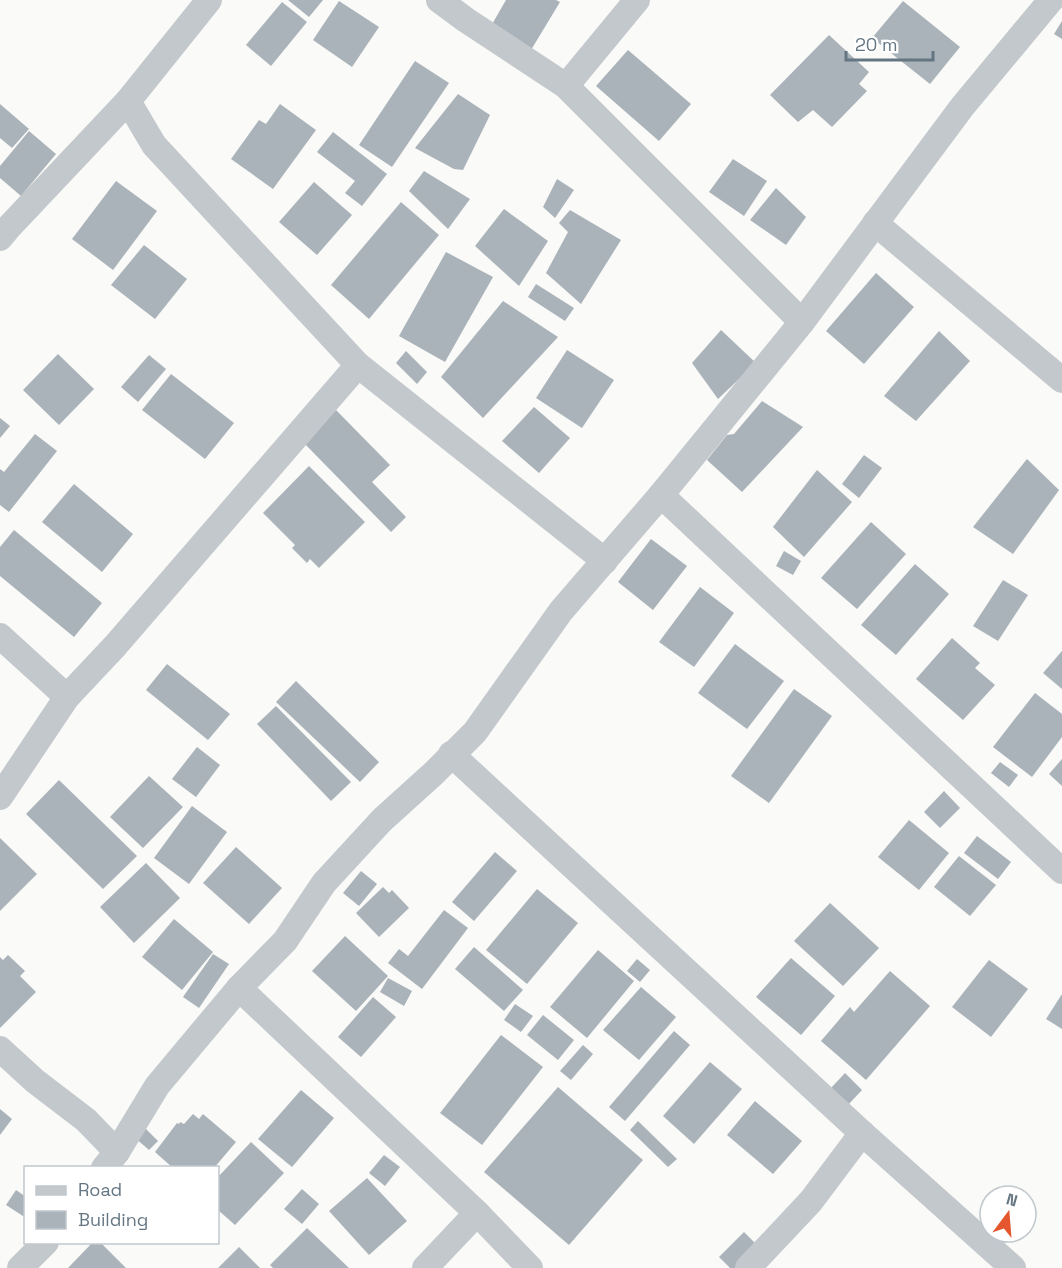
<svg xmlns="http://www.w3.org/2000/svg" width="1062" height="1268" viewBox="0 0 1062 1268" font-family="'Space Grotesk',sans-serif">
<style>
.building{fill:#aab3b9}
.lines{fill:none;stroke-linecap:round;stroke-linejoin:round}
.street{stroke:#c3c8cc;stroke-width:26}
</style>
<rect width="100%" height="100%" fill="#fafaf8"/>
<g class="building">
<polygon points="288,0 323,0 309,17"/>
<polygon points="506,0 556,0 560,2 531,50 491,26"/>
<polygon points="339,1 379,27 352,67 313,40"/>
<polygon points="903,1 960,47 930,84 872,38"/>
<polygon points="282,2 307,22 271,66 246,45"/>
<polygon points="1062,21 1062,39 1054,34"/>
<polygon points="829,35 869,72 859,84 867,91 832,127 813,110 798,122 770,95"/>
<polygon points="628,50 691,104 659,141 596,86"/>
<polygon points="415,61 449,83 392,167 359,145"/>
<polygon points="458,94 490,115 463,170 454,169 415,148"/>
<polygon points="0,104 29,129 12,148 0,138"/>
<polygon points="280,104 316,130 273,189 231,159 259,120 266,124"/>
<polygon points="29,131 56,154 21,196 0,178 0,166"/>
<polygon points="333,132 387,174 362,206 345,193 355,181 317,152"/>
<polygon points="733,159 767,181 744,216 709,192"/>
<polygon points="424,171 470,199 448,229 409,191"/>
<polygon points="557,179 574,190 555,218 543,207"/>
<polygon points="116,181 157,211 113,270 72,239"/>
<polygon points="314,182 352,215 317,255 279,222"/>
<polygon points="776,188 806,217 786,245 750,220"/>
<polygon points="401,202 439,235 369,319 331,285"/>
<polygon points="504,209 548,241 519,286 475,246"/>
<polygon points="570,210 621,240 581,304 546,273 568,232 559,223"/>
<polygon points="144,245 187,279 155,319 111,285"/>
<polygon points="446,252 493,277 445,362 399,336"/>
<polygon points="876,273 914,307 864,364 826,331"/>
<polygon points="536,284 574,308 565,321 528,297"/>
<polygon points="503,301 558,337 483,418 441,377"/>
<polygon points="721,330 756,363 718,399 692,363"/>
<polygon points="939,331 970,361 916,421 884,396"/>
<polygon points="567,350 614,380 582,428 536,398"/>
<polygon points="406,351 427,372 417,384 396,363"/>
<polygon points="58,354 94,389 59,425 23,390"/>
<polygon points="149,355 166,369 138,402 121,387"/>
<polygon points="171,374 234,423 205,459 142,410"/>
<polygon points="762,401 803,427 742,492 707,460 727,435 734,434"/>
<polygon points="534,407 570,438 539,473 502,441"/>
<polygon points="336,410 390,465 372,482 406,517 391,532 303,442"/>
<polygon points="0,418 10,426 0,438"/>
<polygon points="35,434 57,451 9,512 0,505 0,469 4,472"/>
<polygon points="864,455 882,468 859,498 842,484"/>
<polygon points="1027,459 1059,490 1013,554 973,527"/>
<polygon points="309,466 365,522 319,568 310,559 307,563 292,548 295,545 263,513"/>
<polygon points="817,470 852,502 804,557 773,527"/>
<polygon points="74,484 133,534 102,572 42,522"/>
<polygon points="871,522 906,554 857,609 821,578"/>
<polygon points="14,530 102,603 74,637 0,576 0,547"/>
<polygon points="651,539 687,566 653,610 618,582"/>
<polygon points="784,551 801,561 793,575 776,566"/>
<polygon points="915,564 949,594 896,655 861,625"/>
<polygon points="1003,580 1028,595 998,641 973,626"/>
<polygon points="700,587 734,613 694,667 659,642"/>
<polygon points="952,638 980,663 975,668 995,685 963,720 916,679"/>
<polygon points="735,644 784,681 747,729 698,693"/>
<polygon points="1062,651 1062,689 1043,673"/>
<polygon points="167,664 230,714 208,740 146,690"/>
<polygon points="296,681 379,762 360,782 276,702"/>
<polygon points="794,689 832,716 769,803 731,776"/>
<polygon points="1035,693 1062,714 1062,737 1032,777 993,747"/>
<polygon points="276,706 351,782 331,801 257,724"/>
<polygon points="197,747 220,765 196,797 172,779"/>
<polygon points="1062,759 1062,786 1049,774"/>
<polygon points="1000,762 1018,775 1009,787 991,773"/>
<polygon points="149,776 183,807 143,848 110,817"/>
<polygon points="59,780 137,856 103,889 26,814"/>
<polygon points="944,791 960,808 940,828 924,812"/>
<polygon points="192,806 227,832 189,884 154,858"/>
<polygon points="909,820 949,853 919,890 878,857"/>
<polygon points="977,836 1011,862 998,879 964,853"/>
<polygon points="0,838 37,874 0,911"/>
<polygon points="236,847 282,888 249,924 203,883"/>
<polygon points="495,852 517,871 474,921 452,902"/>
<polygon points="959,856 996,885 970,916 934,887"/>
<polygon points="146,863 180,898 134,943 100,907"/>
<polygon points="361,871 377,884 359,906 343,893"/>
<polygon points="383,887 389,893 392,890 409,908 379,937 356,913"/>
<polygon points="537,889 578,923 527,984 486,950"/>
<polygon points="830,903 879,948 843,986 794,941"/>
<polygon points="444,910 468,928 422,989 388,963 399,949 408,956"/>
<polygon points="174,919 213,952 182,990 142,957"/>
<polygon points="345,936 388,976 356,1011 312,971"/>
<polygon points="474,947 523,990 504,1011 455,969"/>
<polygon points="598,950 634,981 587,1038 550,1007"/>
<polygon points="213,954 229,964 199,1008 183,997"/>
<polygon points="8,955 25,971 20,976 36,992 0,1028 0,957 3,960"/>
<polygon points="791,958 835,996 801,1035 756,997"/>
<polygon points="637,959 650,970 640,982 627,971"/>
<polygon points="989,960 1028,989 991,1037 952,1007"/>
<polygon points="890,971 930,1006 866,1080 821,1041 850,1007 854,1012"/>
<polygon points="388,978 412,991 404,1006 380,992"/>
<polygon points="641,987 676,1017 639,1060 603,1030"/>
<polygon points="1062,994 1062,1029 1046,1019"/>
<polygon points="373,997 396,1017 361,1057 338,1037"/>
<polygon points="515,1004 533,1016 521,1032 504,1020"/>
<polygon points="543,1015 574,1040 558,1060 527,1035"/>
<polygon points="674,1031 690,1045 625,1121 609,1107"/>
<polygon points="501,1035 543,1067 482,1145 440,1113"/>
<polygon points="583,1045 593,1054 571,1080 560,1071"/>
<polygon points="710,1062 742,1089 694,1144 663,1116"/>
<polygon points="845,1073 862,1090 847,1106 830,1089"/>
<polygon points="558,1087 643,1160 569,1245 484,1172"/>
<polygon points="301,1090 334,1118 292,1167 258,1139"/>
<polygon points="755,1101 802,1141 773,1174 727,1135"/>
<polygon points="0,1109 12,1119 0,1135"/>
<polygon points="193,1114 199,1119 203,1114 236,1142 214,1168 173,1168 155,1152 177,1123 179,1124 180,1122 184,1124"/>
<polygon points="638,1121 677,1159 668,1167 630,1130"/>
<polygon points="144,1127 158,1141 149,1150 134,1137"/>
<polygon points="251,1142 284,1173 235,1225 218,1210 218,1177"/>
<polygon points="384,1155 400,1167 385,1186 369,1173"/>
<polygon points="367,1178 407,1221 369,1255 329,1211"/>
<polygon points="302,1189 319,1204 302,1224 284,1209"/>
<polygon points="16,1190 26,1197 26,1218 6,1205"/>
<polygon points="307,1228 349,1268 273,1268 270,1265"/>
<polygon points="744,1232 758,1246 736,1268 730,1268 719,1257"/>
<polygon points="93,1242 100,1242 126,1268 68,1268"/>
<polygon points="239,1247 260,1268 218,1268"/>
</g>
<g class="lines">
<g class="street">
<polyline points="209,0 128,101 154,145 358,365 605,561"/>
<polyline points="439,0 466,20 566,86 802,322"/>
<polyline points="566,86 637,0"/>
<polyline points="875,223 1062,380"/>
<polyline points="0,238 10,226 128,101"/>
<polyline points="661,495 1062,871"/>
<polyline points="0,636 67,697"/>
<polyline points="451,754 862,1133 1013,1268"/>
<polyline points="0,797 67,697 115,646 358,365"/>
<polyline points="239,988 477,1213 530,1268"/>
<polyline points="0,1049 35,1081 86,1120 117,1152"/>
<polyline points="104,1168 117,1152 157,1086 239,988 285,941 324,883 382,820 434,773 475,732 561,611 661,495 802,322 962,107 1051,0"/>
<polyline points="20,1268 46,1242"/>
<polyline points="425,1268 477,1213"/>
<polyline points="748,1268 811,1201 862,1133"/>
</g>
</g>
<rect x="24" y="1166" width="195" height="78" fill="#ffffff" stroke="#c1c8cd" stroke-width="1.5"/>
<rect x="36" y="1186" width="30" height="9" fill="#c3c8cc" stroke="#c1c8cd" stroke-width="1.5"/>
<text x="78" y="1196" font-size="18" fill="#657683">Road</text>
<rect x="36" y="1211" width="30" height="18" fill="#aab3b9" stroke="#c1c8cd" stroke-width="1.5"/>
<text x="78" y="1226" font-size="18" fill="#657683">Building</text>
<g transform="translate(1008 1214) rotate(16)"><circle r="28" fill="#ffffff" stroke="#c1c8cd" stroke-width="1.5"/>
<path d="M0-4.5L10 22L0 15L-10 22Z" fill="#e4572e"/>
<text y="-9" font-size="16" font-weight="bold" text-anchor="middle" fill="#657683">N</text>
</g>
<path d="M846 51v9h87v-9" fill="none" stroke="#657683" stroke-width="3"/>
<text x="855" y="51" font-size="18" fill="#657683" stroke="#ffffff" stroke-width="4.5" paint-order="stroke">20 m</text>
</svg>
